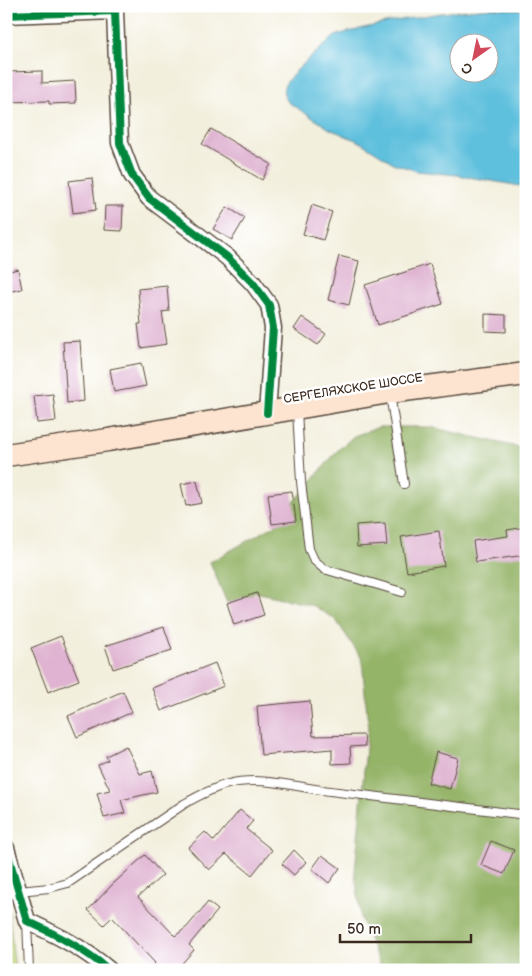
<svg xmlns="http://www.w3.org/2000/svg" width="532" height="976" viewBox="0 0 532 976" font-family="'Balsamiq Sans',sans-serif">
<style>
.green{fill:#bbd277;stroke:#7b7e4a}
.forest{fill:#94b468;stroke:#686f43}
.water{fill:#5fc0dd;stroke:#4d757e;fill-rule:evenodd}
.building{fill:#dfb3d1}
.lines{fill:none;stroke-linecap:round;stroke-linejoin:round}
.service-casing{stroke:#57483b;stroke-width:10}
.minor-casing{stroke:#57483b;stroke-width:19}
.secondary-casing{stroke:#57483b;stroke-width:25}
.service{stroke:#fff;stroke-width:8}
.minor{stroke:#fff;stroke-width:16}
.secondary{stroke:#fde4d1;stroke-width:22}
.cycleway-casing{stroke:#fff;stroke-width:11}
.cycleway{stroke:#00873e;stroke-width:8}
.labels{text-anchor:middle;stroke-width:5;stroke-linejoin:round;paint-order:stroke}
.street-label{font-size:12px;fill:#3b2a1e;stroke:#fff}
</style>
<rect width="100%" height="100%" fill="#fff"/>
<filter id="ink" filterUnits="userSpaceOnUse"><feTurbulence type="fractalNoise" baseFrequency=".02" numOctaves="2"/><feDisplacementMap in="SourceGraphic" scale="10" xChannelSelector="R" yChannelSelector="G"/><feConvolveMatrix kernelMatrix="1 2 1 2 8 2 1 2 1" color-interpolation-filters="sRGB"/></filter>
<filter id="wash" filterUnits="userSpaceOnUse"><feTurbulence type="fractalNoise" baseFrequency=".0096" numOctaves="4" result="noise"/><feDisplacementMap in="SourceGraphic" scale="20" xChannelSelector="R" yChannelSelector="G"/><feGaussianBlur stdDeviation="1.12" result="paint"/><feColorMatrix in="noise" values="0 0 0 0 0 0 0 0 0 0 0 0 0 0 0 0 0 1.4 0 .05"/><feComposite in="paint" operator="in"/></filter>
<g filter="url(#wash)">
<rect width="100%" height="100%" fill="#f3efdd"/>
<polygon class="green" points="6,900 8,905 15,970 6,970"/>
<polygon class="forest" points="379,427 430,427 526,449 526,970 382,970 361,919 355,872 368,725 362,659 336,620 314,606 252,591 253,595 227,603 210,562 274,526 337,451 354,436"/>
<path class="water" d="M492,8L526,10V187L457,175L417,171L395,164L360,142L330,129L288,102C285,97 282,93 284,87C289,74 323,47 334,37C343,32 351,32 360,29C403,18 448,11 492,8ZM460,42H490V72H460Z"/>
<g id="blocks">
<g class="building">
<polygon points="42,71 42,83 75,81 76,103 49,104 49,101 6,102 6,72"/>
<polygon points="211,129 271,164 262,180 202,144"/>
<polygon points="92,178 96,210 73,213 69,181"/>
<polygon points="312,205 332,212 323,240 303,234"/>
<polygon points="105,206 123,206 122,231 104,230"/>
<polygon points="227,207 245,218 232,240 213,229"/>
<polygon points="339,256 359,261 349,305 328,300"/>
<polygon points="430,264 443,304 378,325 365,285"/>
<polygon points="18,269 22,289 6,292 6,272"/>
<polygon points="167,286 169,311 162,312 167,344 141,348 138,324 141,324 138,289"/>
<polygon points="485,314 506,315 506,332 485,331"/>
<polygon points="302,317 326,334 318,345 294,329"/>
<polygon points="80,341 84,401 67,403 63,342"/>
<polygon points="141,363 146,386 114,392 110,369"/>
<polygon points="53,394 56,421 37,423 34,396"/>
<polygon points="197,481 202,503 186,506 181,484"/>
<polygon points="292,491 296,521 272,524 268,494"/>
<polygon points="385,523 387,545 357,547 356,525"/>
<polygon points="526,527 526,555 476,562 473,541 508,536 507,530"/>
<polygon points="439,531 444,566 407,572 401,537"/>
<polygon points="257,593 264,615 234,625 227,603"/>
<polygon points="164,627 172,650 113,669 105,646"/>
<polygon points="61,636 79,680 48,692 31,648"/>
<polygon points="215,663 224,686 161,711 152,688"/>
<polygon points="123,691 132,712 77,737 68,716"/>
<polygon points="310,701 313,736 364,735 365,746 350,747 351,763 332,764 332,749 261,755 257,706"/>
<polygon points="126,746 140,774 152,771 157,792 121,800 125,813 104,818 97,793 110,790 98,765 108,760 106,756"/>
<polygon points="436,752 458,758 450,789 428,783"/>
<polygon points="240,810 253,821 246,829 272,850 252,875 226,854 209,870 188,848 205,832 214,841"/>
<polygon points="491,841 514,850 504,874 481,865"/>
<polygon points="294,850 306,862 294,875 282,864"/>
<polygon points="145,855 163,875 138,897 175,936 187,927 208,902 218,910 189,945 194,950 176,970 149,970 155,963 112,917 104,925 88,910 114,883"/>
<polygon points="322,855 340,868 329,883 312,869"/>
</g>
</g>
</g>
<g filter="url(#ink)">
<use href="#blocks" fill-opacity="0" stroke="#57483b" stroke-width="1"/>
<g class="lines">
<g class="service-casing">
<g id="service">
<polyline points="390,394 404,484"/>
<polyline points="297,410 301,482 309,549 314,560 324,569 402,592"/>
<path d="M19,891L49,888L68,883L184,804C198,796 213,788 228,784C259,776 292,786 322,790C390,798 458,807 526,815"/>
<polyline points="27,921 29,970"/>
</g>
</g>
<g class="minor-casing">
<g id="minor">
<polyline points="6,15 115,11 120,143 132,175 149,198 227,257 253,283 269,305 273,328 267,413"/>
<path d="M6,848L27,921C57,935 83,948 109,970"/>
</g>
</g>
<g class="secondary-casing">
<polyline id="secondary" points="6,455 108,440 389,392 526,374"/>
</g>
<use href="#service" class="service"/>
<use href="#minor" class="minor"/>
<use href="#secondary" class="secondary"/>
<g class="cycleway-casing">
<g id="cycleway">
<polyline points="6,15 115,11 120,143 132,175 149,198 227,257 253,283 269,305 273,328 267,413"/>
<path d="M6,848L27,921C57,935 83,948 109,970"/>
</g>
</g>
<use href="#cycleway" class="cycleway"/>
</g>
</g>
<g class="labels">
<g class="street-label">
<text transform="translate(353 388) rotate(-9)" y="4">СЕРГЕЛЯХСКОЕ ШОССЕ</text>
</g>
</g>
<rect width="532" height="976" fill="none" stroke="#fff" stroke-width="25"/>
<g transform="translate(474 58) rotate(213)"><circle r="24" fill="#ffffff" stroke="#b1aaa5"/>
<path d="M0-4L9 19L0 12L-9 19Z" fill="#d1495b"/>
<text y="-8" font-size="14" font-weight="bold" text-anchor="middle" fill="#3b2a1e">С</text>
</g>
<path d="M340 934v8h131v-8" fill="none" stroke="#3b2a1e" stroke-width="2.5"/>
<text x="347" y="934" font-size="15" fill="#3b2a1e" stroke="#ffffff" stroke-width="4" paint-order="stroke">50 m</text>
</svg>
